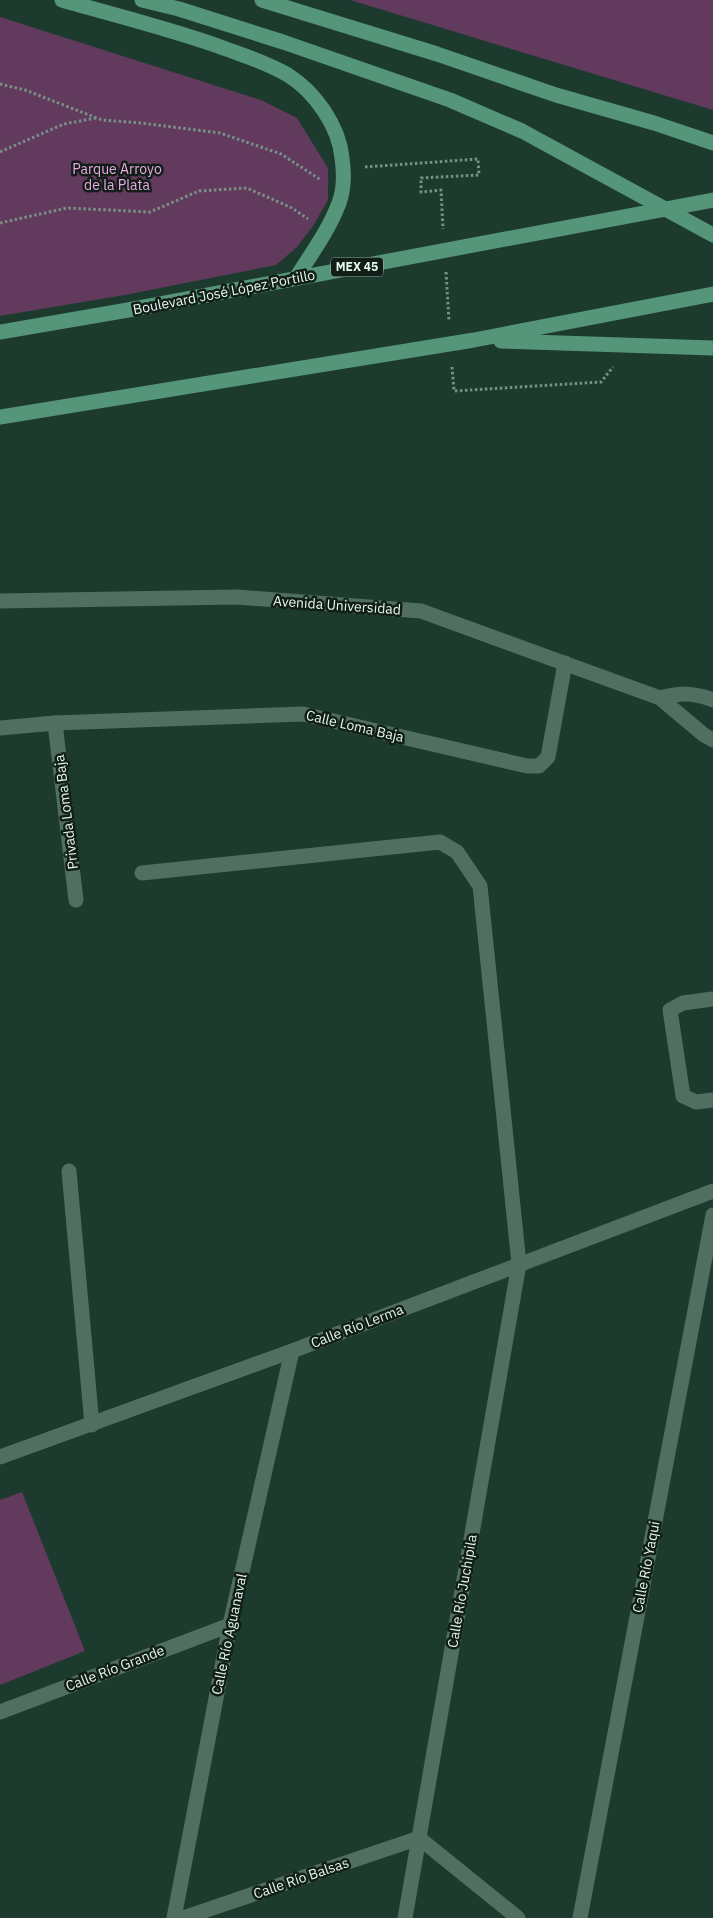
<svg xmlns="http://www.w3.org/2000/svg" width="713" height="1918" viewBox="0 0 713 1918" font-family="'IBM Plex Sans',sans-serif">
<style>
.green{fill:#623a5e}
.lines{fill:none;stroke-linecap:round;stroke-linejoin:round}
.path{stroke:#789085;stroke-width:3;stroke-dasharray:2.5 2.5;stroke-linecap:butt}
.minor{stroke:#506f60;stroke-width:15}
.major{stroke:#559579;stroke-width:15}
.labels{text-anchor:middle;stroke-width:5;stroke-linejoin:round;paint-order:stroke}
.shield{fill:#111e18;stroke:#a5b5ad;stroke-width:1}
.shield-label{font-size:12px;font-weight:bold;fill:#e4f6ed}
.park-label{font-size:14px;fill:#eca8e3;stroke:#111e18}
.street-label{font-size:14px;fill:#e4f6ed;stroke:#111e18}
</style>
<rect width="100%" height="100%" fill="#1c3a2d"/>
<g class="green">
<polygon points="351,0 713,0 713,110 350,0"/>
<polygon points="0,17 261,100 297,118 328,168 328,200 313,226 297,247 276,265 125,295 0,316"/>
<polygon points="22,1492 85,1651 0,1685 0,1500"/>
</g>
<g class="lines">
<g class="path">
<polyline points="0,84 25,90 102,120 141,123 220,133 281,154 321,180"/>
<polyline points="0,152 64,124 96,118"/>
<polyline points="365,167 478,159 479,175 421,178 421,192 441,190 443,229"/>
<polyline points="0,223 67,208 150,212 199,191 247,188 292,208 308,219"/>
<polyline points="446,272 449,321"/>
<polyline points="452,367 454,391 601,382 613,367"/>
</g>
<g class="minor">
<polyline points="0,601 237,597 421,611 660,698 704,735 713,740"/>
<path d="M660,698C681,693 692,692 713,700"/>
<polyline points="55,723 76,900"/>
<polyline points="0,728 55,723 303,714 527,766 539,766 548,757 565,663"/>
<polyline points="142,873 440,842 457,852 480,886 519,1264 405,1918"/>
<polyline points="713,999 683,1003 670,1010 683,1096 696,1102 713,1100"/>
<polyline points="69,1171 92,1425"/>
<polyline points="0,1457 292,1351 713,1191"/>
<polyline points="0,1712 230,1625"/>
<polyline points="174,1918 230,1625 292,1351"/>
<polyline points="183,1918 419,1838 518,1918"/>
<polyline points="580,1918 713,1215"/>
</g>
<g class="major">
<path d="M62,0C114,15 167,28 218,46C242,55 266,62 288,75C315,92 339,126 342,158C344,172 344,190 339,203C329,230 311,254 296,278"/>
<polyline points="142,0 179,9 283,42 450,100 522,131 713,235"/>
<polyline points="262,0 437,54 556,95 654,123 713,143"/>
<polyline points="0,332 128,310 713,200"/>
<polyline points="501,341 713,348"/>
<polyline points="0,417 474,340 713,294"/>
</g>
</g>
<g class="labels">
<rect class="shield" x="331" y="257.5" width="52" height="19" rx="4"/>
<g class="shield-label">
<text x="357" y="271">MEX 45</text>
</g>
<g class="park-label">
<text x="117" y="174">Parque Arroyo<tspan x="117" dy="16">de la Plata</tspan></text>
</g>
<g class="street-label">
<text transform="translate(224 292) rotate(-11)" y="5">Boulevard José López Portillo</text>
<text transform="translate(337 605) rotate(4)" y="5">Avenida Universidad</text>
<text transform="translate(355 726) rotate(13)" y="5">Calle Loma Baja</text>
<text transform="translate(66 812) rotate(-97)" y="5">Privada Loma Baja</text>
<text transform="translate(357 1326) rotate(-21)" y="5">Calle Río Lerma</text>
<text transform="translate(646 1567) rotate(-79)" y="5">Calle Río Yaqui</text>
<text transform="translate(462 1591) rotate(-80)" y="5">Calle Río Juchipila</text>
<text transform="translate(229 1634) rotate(-78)" y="5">Calle Río Aguanaval</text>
<text transform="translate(115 1668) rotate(-21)" y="5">Calle Río Grande</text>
<text transform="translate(301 1878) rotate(-19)" y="5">Calle Río Balsas</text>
</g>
</g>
</svg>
